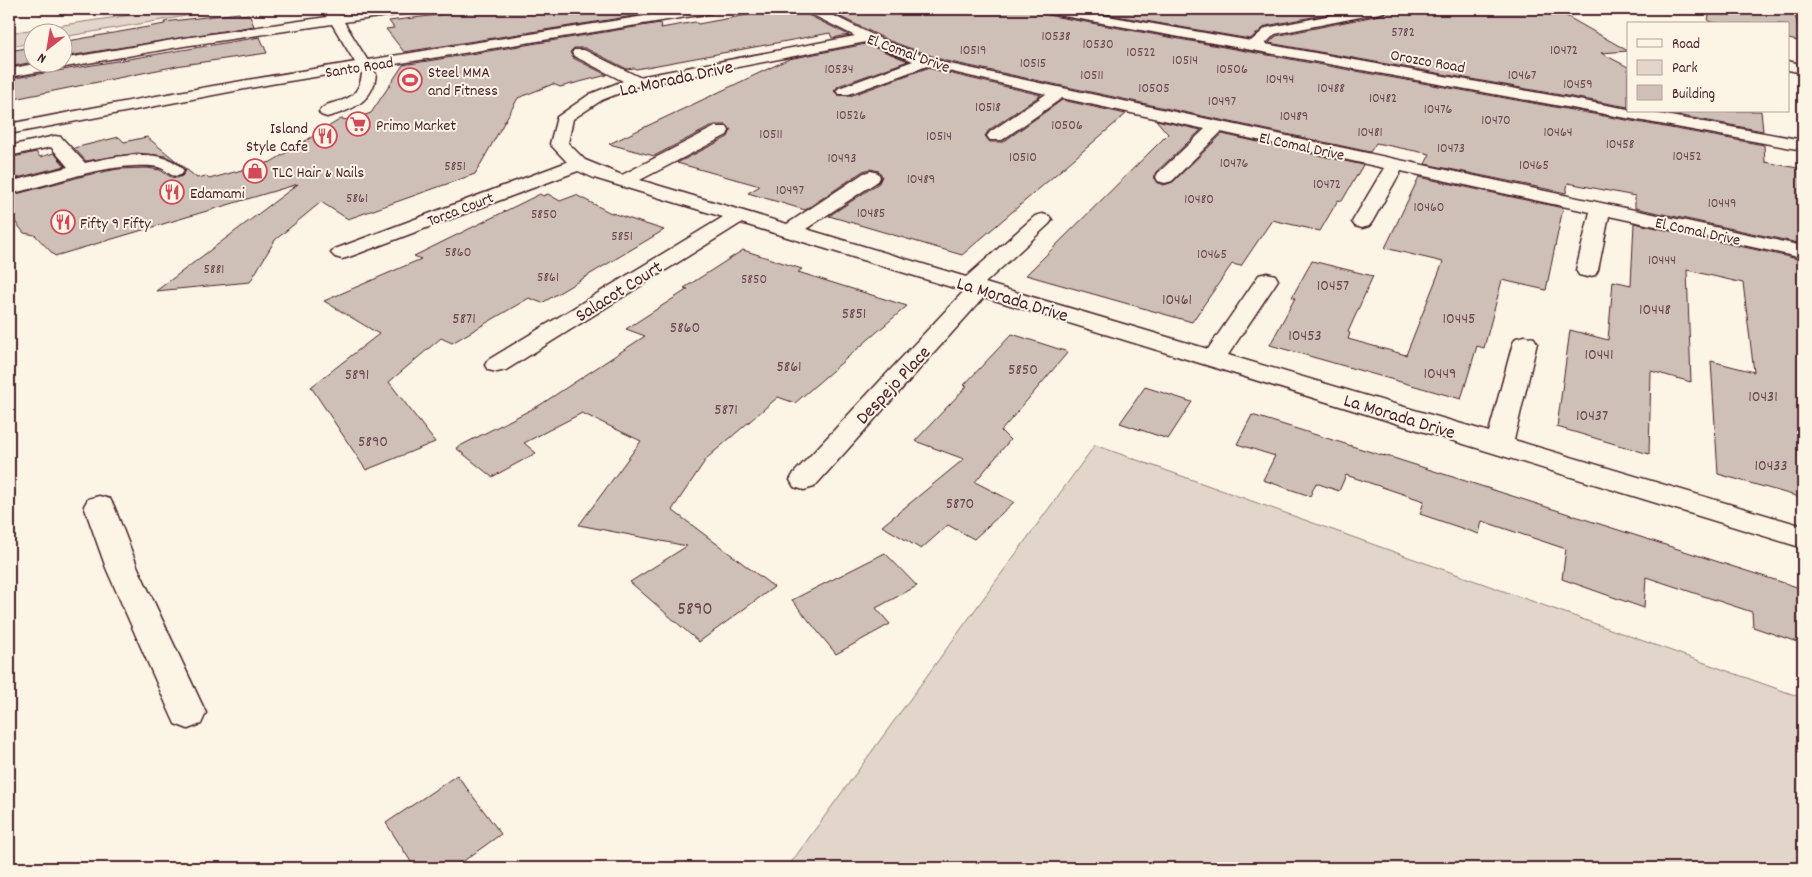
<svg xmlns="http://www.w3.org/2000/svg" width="1812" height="877" viewBox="0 0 1812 877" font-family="Dekko,sans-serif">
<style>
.green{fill:#e2d5ca;stroke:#967a7a}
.building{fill:#cfc0b7;stroke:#4a1f2b}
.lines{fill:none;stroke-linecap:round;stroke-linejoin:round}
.minor-casing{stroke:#4a1f2b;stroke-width:3}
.major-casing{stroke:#4a1f2b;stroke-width:3}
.minor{fill:#fcf5e5;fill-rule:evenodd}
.major{fill:#fcf5e5;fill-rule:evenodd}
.labels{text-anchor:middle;stroke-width:4;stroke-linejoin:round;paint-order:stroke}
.far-number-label{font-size:14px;fill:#6b474e}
.far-street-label{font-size:16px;fill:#4a1f2b;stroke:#fcf5e5}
.far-poi-label{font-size:16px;fill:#4a1f2b;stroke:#fcf5e5;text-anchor:start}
.number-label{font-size:16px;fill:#6b474e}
.street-label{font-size:19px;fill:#4a1f2b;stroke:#fcf5e5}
.near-number-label{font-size:19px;fill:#6b474e}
</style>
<rect width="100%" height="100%" fill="#fcf5e5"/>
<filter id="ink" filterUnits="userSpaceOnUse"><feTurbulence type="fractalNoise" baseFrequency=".02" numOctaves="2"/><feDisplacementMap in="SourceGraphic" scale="10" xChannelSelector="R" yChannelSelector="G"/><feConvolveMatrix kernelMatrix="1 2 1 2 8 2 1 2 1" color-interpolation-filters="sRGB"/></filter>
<g filter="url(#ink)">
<g class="green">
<polygon points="171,9 205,9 209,12 63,37 62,32 32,32 32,43 9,47 9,33"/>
<polygon points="1095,445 1803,698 1803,868 787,868"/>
</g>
<g class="building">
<polygon points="486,9 659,9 659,12 404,52 386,29 394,28 389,21"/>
<polygon points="779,9 803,9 806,14 849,35 832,38 830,33 636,69 634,68 627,69 585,48 574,48 570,52 573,58 607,75 560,87 553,84 518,98 475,174 348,219 321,202 275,240 250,282 156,291 298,184 55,256 35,235 24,233 9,214 9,196 87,175 118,169 147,168 160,170 171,177 177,178 182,176 186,171 177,162 165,156 137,153 86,161 74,148 119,137 124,142 147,137 197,178 206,176 209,179 271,162 341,119 350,120 371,113 403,65 660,23 661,28 695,22 698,24"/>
<polygon points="824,9 1039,9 1041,13 1047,15 1764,145 1765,162 1803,169 1803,244 1635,208 1635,196 1568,183 1566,193 1425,164 1430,154 1376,143 1370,152 946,61 890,41"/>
<polygon points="1076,9 1354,9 1266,26 1250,39"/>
<polygon points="1388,9 1554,9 1628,51 1601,53 1628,67 1628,107 1269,43 1276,36 1380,15 1386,13"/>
<polygon points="1710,9 1793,9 1803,42 1788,39 1788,24 1721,24 1708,21"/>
<polygon points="239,13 240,15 249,14 254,26 62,57 62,42 165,24 164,22"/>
<polygon points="260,37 267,53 182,65 9,100 9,79"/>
<polygon points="866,44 908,61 838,86 834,91 838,95 850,96 927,68 1041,95 989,130 985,136 990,142 1003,142 1062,100 1126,114 962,255 829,216 879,183 882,176 879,171 870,169 863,171 805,210 748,193 760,186 677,163 728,137 731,130 727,125 714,125 654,156 609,144 789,59"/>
<polygon points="32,47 32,62 9,67 9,51"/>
<polygon points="1655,111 1761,111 1763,131"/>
<polygon points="1156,120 1201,130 1156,172 1154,176 1156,182 1164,185 1173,182 1222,134 1363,165 1342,201 1338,200 1320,231 1272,220 1241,266 1232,264 1192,322 1026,275 1168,134"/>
<polygon points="36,152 40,157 54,153 65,166 9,180 9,158"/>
<polygon points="1419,177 1563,208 1546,290 1502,280 1484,348 1477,346 1461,399 1270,345 1295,298 1292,297 1312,261 1373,276 1348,332 1350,333 1348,339 1406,355 1443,262 1385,248"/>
<polygon points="540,194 543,196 548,194 560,201 576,195 609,212 664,230 542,303 529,298 452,343 441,338 389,382 435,442 366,470 311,387 379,334 324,301 421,259 414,256"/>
<polygon points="1634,223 1803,260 1803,498 1718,474 1711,361 1754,372 1743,283 1687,270 1691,382 1651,371 1649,454 1557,427 1570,330 1608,340 1613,281 1631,285"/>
<polygon points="743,250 802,269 798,272 907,306 795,403 778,397 707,458 672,510 774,587 699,642 630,582 687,546 579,525 641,441 582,413 524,443 536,453 492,477 456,448 540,405 645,336 626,329 688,289 684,288"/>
<polygon points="1012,334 1068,352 1001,431 1010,440 975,482 1014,502 974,539 948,525 921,549 882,526 964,459 915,441 967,386 964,385"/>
<polygon points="1145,387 1192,402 1168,439 1120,423"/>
<polygon points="1252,415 1384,456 1384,455 1803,589 1803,644 1753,627 1752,612 1646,577 1644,608 1562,579 1566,549 1482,521 1479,534 1420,514 1424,501 1346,475 1339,491 1316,483 1310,496 1263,480 1275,456 1237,444"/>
<polygon points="885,553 917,586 876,608 890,624 836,654 792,600"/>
<polygon points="457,775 501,834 454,868 415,868 386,823"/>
</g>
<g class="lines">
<g class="minor-casing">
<g id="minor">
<path d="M318,9H332L339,15L384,9H414L408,13L344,22L376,74C374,101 351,111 327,117L321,115L319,112C330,95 357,110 362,74L332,24L184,46L9,77V69L43,62H62V59L184,38L327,17Z"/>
<polygon points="805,9 820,9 889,43 945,63 1803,246 1803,258 1609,216 1598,270 1595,275 1587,277 1579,275 1576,270 1590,212 1401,171 1372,222 1369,226 1362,228 1355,226 1352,222 1384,168 1221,132 1172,181 1165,183 1158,181 1156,177 1158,173 1205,129 1062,98 1002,140 990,140 987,136 990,132 1046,94 927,66 849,94 839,94 836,91 839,88 913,61 866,42 635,87 602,100 573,119 568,143 585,160 622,175 715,127 727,127 729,131 727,135 640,180 787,224 864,173 871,171 878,173 880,177 878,181 806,229 966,277 1035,216 1042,214 1049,216 1052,220 1049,224 985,283 1208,349 1259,275 1267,273 1275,275 1278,280 1228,355 1489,432 1513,343 1516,338 1525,336 1534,338 1537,343 1514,440 1803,526 1803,548 984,297 814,487 804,490 794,487 790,480 794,473 964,291 741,223 506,370 497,372 488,370 485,365 488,360 723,217 594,178 578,171 349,257 342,259 335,257 331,253 335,249 567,162 550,144 557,117 590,94 623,81 574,56 572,53 574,50 584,50 639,77 855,36 807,12"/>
<polygon points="1041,9 1067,9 1251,41 1266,28 1271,27 1362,9 1386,9 1384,12 1380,13 1275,34 1265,44 1628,109 1628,111 1643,111 1803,140 1803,150 1047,13 1043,12"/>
<polygon points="1788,61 1803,65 1803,73 1788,70"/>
<path d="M55,136L61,137L85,163C111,157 166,145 184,171L181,175C170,178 170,172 161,168C153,165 142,166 134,166C91,168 50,185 9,194V182L68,167L51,147L9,156V146Z"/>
<polygon points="99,496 110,499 114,506 138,568 206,713 201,724 188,729 175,724 170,713 106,568 84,506 88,499"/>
</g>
</g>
<g class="major-casing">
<path id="major" d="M689,9H717L711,13L271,84L9,134V124C234,79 462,45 689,9Z"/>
</g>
<use href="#minor" class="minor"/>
<use href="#major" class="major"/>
</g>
</g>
<defs>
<g id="stadium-ring" transform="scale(1.25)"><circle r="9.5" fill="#fcf5e5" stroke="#d1495b" stroke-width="1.5"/><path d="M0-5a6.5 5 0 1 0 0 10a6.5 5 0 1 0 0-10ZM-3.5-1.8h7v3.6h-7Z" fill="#d1495b"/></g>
<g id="supermarket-ring" transform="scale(1.25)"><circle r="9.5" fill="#fcf5e5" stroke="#d1495b" stroke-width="1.5"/><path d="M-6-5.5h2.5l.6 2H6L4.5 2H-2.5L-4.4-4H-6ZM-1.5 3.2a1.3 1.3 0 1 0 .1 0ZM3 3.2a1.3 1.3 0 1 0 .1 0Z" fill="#d1495b"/></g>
<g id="restaurant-ring" transform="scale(1.25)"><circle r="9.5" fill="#fcf5e5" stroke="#d1495b" stroke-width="1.5"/><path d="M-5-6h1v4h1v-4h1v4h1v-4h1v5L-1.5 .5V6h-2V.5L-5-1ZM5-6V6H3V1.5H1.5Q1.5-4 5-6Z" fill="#d1495b"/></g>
<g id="shop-ring" transform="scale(1.25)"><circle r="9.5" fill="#fcf5e5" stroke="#d1495b" stroke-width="1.5"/><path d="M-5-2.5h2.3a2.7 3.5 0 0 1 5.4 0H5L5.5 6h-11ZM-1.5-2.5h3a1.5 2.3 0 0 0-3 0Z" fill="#d1495b"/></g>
</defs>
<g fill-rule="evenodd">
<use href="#stadium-ring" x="410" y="80"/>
<use href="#supermarket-ring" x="358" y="124"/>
<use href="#restaurant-ring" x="325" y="136"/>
<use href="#shop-ring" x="255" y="171"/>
<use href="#restaurant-ring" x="172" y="192"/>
<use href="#restaurant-ring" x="63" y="222"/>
</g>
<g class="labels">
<g class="far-number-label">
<text x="1403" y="36">5782</text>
<text x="1056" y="40">10538</text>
<text x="1098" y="48">10530</text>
<text x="973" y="54">10519</text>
<text x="1564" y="54">10472</text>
<text x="1141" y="56">10522</text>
<text x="1185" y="64">10514</text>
<text x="1033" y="67">10515</text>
<text x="839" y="73">10534</text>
<text x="1232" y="73">10506</text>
<text x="1092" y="79">10511</text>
<text x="1522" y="79">10467</text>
<text x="1280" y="83">10494</text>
<text x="1578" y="88">10459</text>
<text x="1154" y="92">10505</text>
<text x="1331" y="92">10488</text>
<text x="1383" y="102">10482</text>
<text x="1222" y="105">10497</text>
<text x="988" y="111">10518</text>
<text x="1438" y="113">10476</text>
<text x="851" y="119">10526</text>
<text x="1294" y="120">10489</text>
<text x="1496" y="124">10470</text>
<text x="1067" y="129">10506</text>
<text x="1370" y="136">10481</text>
<text x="1558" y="136">10464</text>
<text x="771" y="138">10511</text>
<text x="939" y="140">10514</text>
<text x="1620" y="148">10458</text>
<text x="1451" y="152">10473</text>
<text x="1687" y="160">10452</text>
<text x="1023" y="161">10510</text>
<text x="842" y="162">10493</text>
<text x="1234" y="167">10476</text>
<text x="1534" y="169">10465</text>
<text x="455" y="170">5851</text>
<text x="921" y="183">10489</text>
<text x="1327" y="188">10472</text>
<text x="790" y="194">10497</text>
<text x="357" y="202">5861</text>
<text x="1199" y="203">10480</text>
<text x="1722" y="207">10449</text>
<text x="1429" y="211">10460</text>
<text x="871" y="217">10485</text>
<text x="544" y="218">5850</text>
<text x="622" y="240">5851</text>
<text x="458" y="256">5860</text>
<text x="1212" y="258">10465</text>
<text x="1662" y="264">10444</text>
<text x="214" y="273">5881</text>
<text x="548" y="281">5861</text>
<text x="754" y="283">5850</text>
</g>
<g class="far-street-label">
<text transform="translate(909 52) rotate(20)" y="6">El Comal Drive</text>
<text transform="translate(1428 60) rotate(10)" y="6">Orozco Road</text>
<text transform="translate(359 66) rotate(-9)" y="6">Santo Road</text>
<text transform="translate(1302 145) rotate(12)" y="6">El Comal Drive</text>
<text transform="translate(460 208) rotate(-21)" y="6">Torca Court</text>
<text transform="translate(1698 230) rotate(12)" y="6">El Comal Drive</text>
</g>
<g class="far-poi-label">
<text x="428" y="77">Steel MMA<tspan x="428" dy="18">and Fitness</tspan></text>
<text x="376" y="130">Primo Market</text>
<text x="308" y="133" text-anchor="end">Island<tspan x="308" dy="18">Style Cafe</tspan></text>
<text x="272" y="177">TLC Hair &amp; Nails</text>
<text x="190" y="198">Edamami</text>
<text x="80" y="228">Fifty 9 Fifty</text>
</g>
<g class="number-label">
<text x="1333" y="290">10457</text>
<text x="1177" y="304">10461</text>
<text x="1655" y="314">10448</text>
<text x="854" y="318">5851</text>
<text x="464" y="323">5871</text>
<text x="1459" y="323">10445</text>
<text x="685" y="332">5860</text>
<text x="1305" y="340">10453</text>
<text x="1599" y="359">10441</text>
<text x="789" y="371">5861</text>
<text x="1023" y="374">5850</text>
<text x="1440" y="378">10449</text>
<text x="357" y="379">5891</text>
<text x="1763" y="401">10431</text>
<text x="726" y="414">5871</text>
<text x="1592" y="420">10437</text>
<text x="373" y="446">5890</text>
<text x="1771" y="470">10433</text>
<text x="960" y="508">5870</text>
</g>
<g class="street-label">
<text transform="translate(676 77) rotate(-12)" y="7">La Morada Drive</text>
<text transform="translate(618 290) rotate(-32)" y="7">Salacot Court</text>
<text transform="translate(1013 298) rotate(17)" y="7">La Morada Drive</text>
<text transform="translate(892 384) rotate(-47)" y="7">Despejo Place</text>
<text transform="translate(1400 415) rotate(17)" y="7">La Morada Drive</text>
</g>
<g class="near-number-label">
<text x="695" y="614">5890</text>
</g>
</g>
<rect width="1812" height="877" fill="none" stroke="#fcf5e5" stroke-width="30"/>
<rect x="15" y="15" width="1782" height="847" fill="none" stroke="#4a1f2b" stroke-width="2" filter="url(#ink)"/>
<rect x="1627" y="22" width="162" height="90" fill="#fcf5e5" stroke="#b59f9b"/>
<rect x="1637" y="39" width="25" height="8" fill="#fcf5e5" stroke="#b59f9b"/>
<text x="1672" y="48" font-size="15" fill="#4a1f2b">Road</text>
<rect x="1637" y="60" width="25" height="15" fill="#e2d5ca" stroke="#b59f9b"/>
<text x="1672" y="72" font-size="15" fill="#4a1f2b">Park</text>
<rect x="1637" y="85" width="25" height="15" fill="#cfc0b7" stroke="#b59f9b"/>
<text x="1672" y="98" font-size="15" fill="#4a1f2b">Building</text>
<g transform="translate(48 48) rotate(211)"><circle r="24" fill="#fcf5e5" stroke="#b59f9b"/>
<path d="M0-4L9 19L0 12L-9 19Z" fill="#d1495b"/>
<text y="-8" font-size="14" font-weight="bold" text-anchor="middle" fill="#4a1f2b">N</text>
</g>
</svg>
